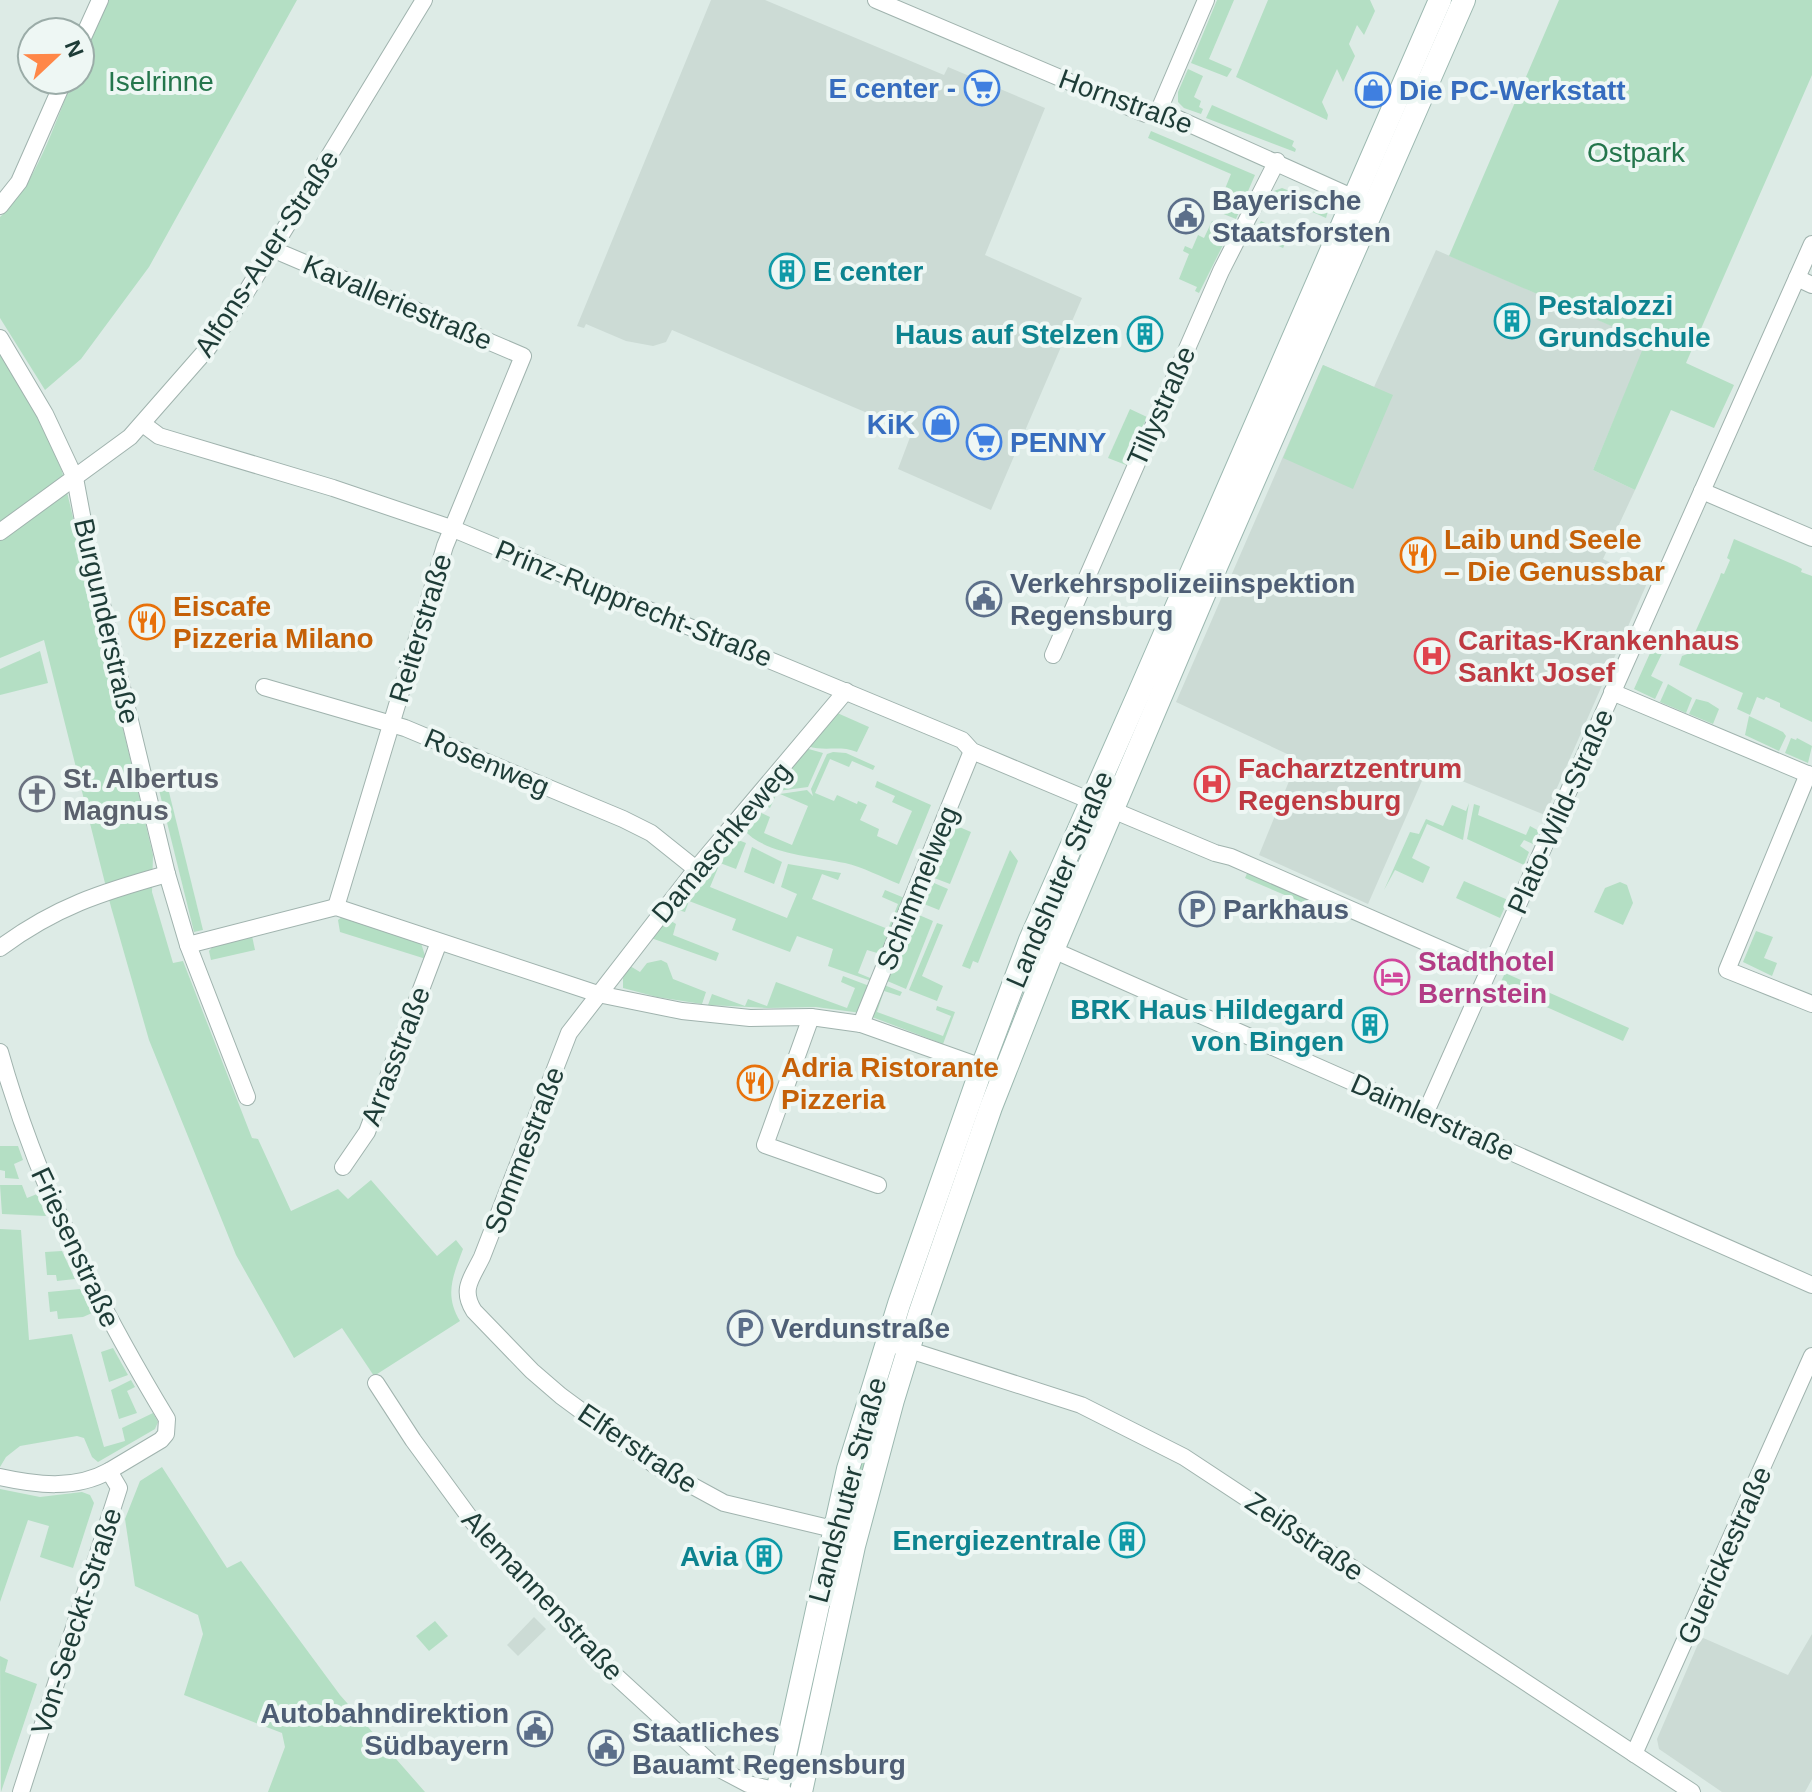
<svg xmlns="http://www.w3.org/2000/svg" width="1812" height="1792" viewBox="0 0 1812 1792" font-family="Arial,sans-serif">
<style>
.built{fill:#ccdbd5}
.green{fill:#b4dfc4}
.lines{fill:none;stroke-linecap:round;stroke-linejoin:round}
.street-casing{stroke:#a0b3ae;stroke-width:18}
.secondary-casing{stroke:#9cb8b0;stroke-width:24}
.street{stroke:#fff;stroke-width:16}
.secondary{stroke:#fff;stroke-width:22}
.labels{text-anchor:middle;stroke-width:8;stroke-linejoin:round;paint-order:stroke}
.park-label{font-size:28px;fill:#24764c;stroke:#eef7f4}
.shop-label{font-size:28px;font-weight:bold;fill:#366cbe;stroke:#eef7f4;text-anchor:end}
.street-label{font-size:28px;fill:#1e3c37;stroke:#eef7f4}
.service-label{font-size:28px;font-weight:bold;fill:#4e5e75;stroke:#eef7f4;text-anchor:start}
.culture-label{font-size:28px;font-weight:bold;fill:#0d838f;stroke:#eef7f4;text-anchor:end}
.food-label{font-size:28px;font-weight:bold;fill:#c56008;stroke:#eef7f4;text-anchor:start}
.health-label{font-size:28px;font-weight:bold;fill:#be3a42;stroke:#eef7f4;text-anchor:start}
.worship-label{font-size:28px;font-weight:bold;fill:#5b616d;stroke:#eef7f4;text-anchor:start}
.hotel-label{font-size:28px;font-weight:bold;fill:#b23c85;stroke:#eef7f4;text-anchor:start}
</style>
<rect width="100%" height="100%" fill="#ddebe6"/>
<g class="built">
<polygon points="711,0 765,0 944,75 948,67 1045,108 985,255 1082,298 991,510 898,469 912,432 672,330 666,342 653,346 626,341 586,324 584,328 577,326"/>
<polygon points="1436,250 1647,341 1593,470 1635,490 1603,559 1648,581 1545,815 1428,767 1368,904 1259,855 1298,759 1176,702 1323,365 1374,387"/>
<polygon points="534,1617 546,1629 518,1656 507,1645"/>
<polygon points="1812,1634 1812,1779 1805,1792 1722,1792 1659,1749 1657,1739 1701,1637 1788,1675"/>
</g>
<g class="green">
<path d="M109,0H297L149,267L81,359L45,390L0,318V217C36,185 54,124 73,80H80V65Z"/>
<polygon points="1217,0 1234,0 1209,59 1232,69 1227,77 1191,63"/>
<polygon points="1268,0 1370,0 1375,11 1364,35 1357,25 1349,44 1355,56 1343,82 1337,69 1322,102 1328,115 1327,120 1236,77"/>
<polygon points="1559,0 1812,0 1812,75 1686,363 1734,385 1714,428 1671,410 1635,490 1593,470 1646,341 1449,256"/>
<polygon points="1188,69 1203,76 1194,97 1201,101 1199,107 1203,109 1201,114 1184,108 1178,102 1178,92"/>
<polygon points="1212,105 1294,141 1292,146 1296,149 1295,152 1206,118"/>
<polygon points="1151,131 1255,175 1236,219 1216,211 1231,174 1148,138"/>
<polygon points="1282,188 1323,204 1328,211 1326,218 1276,196 1270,208 1267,207 1274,191"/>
<polygon points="1212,221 1231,229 1199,293 1195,291 1197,287 1179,279 1189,254 1183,251 1185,246 1192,249 1198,235 1204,238"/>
<polygon points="1261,221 1290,235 1283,248 1253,235"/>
<path d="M0,351L39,418L62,471L153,855L152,892L173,963L183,961L252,1138L258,1139L291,1211L338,1189L348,1199L371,1180L437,1256L456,1240L463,1249C453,1276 444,1295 460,1321L374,1376L342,1328L294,1358L236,1255L149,1040L111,907L44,640L0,658Z"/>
<polygon points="1323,365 1393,395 1353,489 1283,458"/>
<polygon points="1130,409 1147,417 1126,465 1108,458"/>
<polygon points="1734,539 1797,566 1802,569 1801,572 1812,576 1812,722 1780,707 1780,703 1766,697 1764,700 1757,697 1750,715 1737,709 1743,693 1679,665 1682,656 1690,653 1696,639 1693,637 1719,579 1721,573 1724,574 1730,560 1727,558"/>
<polygon points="1659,633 1670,637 1651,676 1663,682 1655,699 1634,689"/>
<polygon points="40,651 48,683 0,695 0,669"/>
<polygon points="1668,684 1692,698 1686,713 1660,702"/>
<polygon points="1696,699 1708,702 1719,709 1713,724 1689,714"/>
<path d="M835,712L869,727L857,752C840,745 824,752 808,746Z"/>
<polygon points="1749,716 1783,732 1786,736 1779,751 1745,735"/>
<polygon points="1791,738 1796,740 1797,738 1812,746 1808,763 1785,753"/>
<polygon points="805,748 823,753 808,787 778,791 770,808 764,805 763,800"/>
<path d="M833,752L846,753L875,766L873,770L852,761L849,767L830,759L815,793L834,801L837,795L857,804L858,801L867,805L860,820L879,829L877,836L897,845L912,811L892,802L895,796L875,787L877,781L931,805L899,884C881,877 863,867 845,863C814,856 765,855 743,829L753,813L759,812L770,817L764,833L792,845L808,806L780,794L807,790L813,796L811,789L827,754Z"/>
<polygon points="168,788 203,930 194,932 159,790"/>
<polygon points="1469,803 1463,840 1427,824 1412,858 1430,867 1423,883 1395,870 1384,890 1410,832 1419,834 1426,819 1443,826 1452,805 1466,811"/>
<polygon points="1474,804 1480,806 1478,815 1526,835 1530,826 1539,831 1533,844 1524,840 1520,846 1529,852 1524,865 1467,839"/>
<polygon points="950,823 971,832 950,884 929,876"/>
<polygon points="733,838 746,843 736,869 720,863 710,887 787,918 797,894 781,887 788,864 841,873 838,880 822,874 812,899 888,929 898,904 882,897 885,890 907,899 884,955 867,950 858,973 875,980 874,982 828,966 833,949 797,936 790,952 732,930 736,919 689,901 685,912 678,910 678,901"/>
<polygon points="752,847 782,862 774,884 744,872"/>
<polygon points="1010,850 1018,861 978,963 973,961 970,969 962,966"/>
<polygon points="1248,871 1323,904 1320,910 1245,878"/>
<polygon points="927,880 948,889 939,910 919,902"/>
<polygon points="1464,881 1508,900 1500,918 1456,898"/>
<polygon points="1620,882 1627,885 1633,903 1623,925 1594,912 1605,888"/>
<polygon points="912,912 933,921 906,989 885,980"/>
<polygon points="342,917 421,943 426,959 340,932 338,920"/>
<polygon points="671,921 676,924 673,935 719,953 716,961 651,938 662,924"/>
<polygon points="937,923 943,925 922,976 943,986 937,1001 909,990"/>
<polygon points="1756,931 1773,937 1764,958 1777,963 1772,976 1743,962"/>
<polygon points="252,936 255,950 211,960 209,951 214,945"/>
<polygon points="661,960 667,963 673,979 706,992 702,1004 657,997 623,988 623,978 630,966 640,972 647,963"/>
<polygon points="1505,973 1629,1028 1623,1041 1499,986"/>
<polygon points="843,976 872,987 861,1013 816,1007 767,1008 708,1005 712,994 745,1006 748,999 767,1006 776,982 847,1008 855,988 841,982"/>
<polygon points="884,985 902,992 900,996 884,991 877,1012 943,1036 951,1016 936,1010 937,1006 955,1012 943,1044 872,1017"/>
<polygon points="0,1146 18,1146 23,1160 14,1164 19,1179 5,1178 5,1171 0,1170"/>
<polygon points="0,1185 22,1185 27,1198 37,1194 46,1216 2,1214"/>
<polygon points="0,1229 21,1230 29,1340 72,1334 104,1447 125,1441 122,1428 153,1413 158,1422 155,1429 98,1462 92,1457 84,1438 77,1436 20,1446 6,1457 0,1467"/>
<polygon points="62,1251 75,1279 57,1281 56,1275 47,1275 45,1252"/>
<polygon points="80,1289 92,1313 83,1317 58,1319 57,1311 50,1312 48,1292"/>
<polygon points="113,1348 128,1375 109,1382 101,1352"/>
<polygon points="131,1380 135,1387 127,1391 137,1413 119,1419 111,1390"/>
<polygon points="878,1400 887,1404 799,1776 792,1773 834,1571"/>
<polygon points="162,1467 227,1568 241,1561 340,1695 425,1792 268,1792 285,1747 282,1733 184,1695 203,1634 198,1615 135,1586 125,1519 140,1481"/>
<polygon points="0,1489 40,1497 82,1492 90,1495 94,1503 73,1568 40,1557 49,1526 28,1520 0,1602"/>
<polygon points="435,1621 448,1636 429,1651 416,1636"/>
<polygon points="0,1656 8,1660 5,1672 37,1684 1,1792"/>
</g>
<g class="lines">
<g class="street-casing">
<g id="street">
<polyline points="876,0 1138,111 1146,114 1159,110 1165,113 1363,202"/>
<polyline points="80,44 100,0"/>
<polyline points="1159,110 1206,0"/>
<polyline points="0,206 19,182 64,80"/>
<polyline points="272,249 523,356 445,546 336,907"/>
<polyline points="1797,278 1812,285"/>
<polyline points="0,338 45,414 75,478 87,542 167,874 188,945 247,1097"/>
<polyline points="143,424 159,436 333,488 451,528 962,740 972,751 1215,853 1231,857 1489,970"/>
<polyline points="1702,491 1812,538"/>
<polyline points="0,532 130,437 208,348 242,299 424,0"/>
<polyline points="1053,655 1221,271 1277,161"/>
<polyline points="264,687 405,728 623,819 651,833 696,869"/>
<polyline points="1612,692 1812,776"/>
<polyline points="1808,774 1727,970 1812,1004"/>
<polyline points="188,945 336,907 598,994 682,1011 750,1018 811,1017 861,1024 982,1067"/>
<path d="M0,948C55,907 102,892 167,874"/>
<polyline points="1053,950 1812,1285"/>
<polyline points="811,1017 765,1145 878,1185"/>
<polyline points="861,1024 972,751"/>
<path d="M0,1052C37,1184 97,1303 167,1419L166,1434L161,1440L109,1471L119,1488L21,1792"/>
<polyline points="1425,1114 1812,244"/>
<polyline points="343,1167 367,1132 439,942"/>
<polyline points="900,1347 1081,1405 1184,1457 1692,1792"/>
<polyline points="376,1383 413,1440 473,1522 546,1604 618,1678 714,1766 748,1784 784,1792"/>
<path d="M0,1477C36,1485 75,1490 109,1471"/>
<path d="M833,1529L724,1503L656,1466L561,1396L532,1371L474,1311C460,1289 472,1278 482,1257L569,1033L696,869L846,691"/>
<polyline points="1634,1754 1812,1356"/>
</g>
</g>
<g class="secondary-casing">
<g id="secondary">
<polyline points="777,1792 848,1469 899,1304 982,1067 1030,940 1139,693 1440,0"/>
<polyline points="801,1792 854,1546 893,1400 920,1312 991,1107 1053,950 1209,583 1464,0"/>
</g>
</g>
<use href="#street" class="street"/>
<use href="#secondary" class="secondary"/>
</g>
<defs>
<g id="supermarket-ring" transform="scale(1.8)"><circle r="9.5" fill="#eef7f4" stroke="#3f7fe0" stroke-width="1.5"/><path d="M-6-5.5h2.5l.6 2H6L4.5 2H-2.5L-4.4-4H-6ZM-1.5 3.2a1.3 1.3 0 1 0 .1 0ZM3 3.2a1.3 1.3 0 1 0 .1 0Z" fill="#3f7fe0"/></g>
<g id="shop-ring" transform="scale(1.8)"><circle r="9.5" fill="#eef7f4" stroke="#3f7fe0" stroke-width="1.5"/><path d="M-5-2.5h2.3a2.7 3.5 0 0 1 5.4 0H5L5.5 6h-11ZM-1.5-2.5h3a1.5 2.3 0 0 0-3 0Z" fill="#3f7fe0"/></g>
<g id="civic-ring" transform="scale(1.8)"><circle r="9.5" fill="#eef7f4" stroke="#5c6f8a" stroke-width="1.5"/><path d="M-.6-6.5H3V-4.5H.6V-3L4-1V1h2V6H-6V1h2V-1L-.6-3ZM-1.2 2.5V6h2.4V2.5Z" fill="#5c6f8a"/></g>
<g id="building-ring" transform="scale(1.8)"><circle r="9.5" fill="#eef7f4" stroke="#0f9aa8" stroke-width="1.5"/><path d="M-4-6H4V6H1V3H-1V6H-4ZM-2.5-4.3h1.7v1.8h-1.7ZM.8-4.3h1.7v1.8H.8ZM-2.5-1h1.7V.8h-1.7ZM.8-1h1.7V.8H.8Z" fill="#0f9aa8"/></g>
<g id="restaurant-ring" transform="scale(1.8)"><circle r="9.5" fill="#eef7f4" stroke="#e8710a" stroke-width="1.5"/><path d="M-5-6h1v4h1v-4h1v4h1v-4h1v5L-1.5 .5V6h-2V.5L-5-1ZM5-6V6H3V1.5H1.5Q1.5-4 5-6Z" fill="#e8710a"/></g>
<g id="hospital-ring" transform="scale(1.8)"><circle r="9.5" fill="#eef7f4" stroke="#e0444e" stroke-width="1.5"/><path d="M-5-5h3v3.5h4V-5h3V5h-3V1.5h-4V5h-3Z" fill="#e0444e"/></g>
<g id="church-ring" transform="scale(1.8)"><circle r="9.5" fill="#eef7f4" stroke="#6b7280" stroke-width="1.5"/><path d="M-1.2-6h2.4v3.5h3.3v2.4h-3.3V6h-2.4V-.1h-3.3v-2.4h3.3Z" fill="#6b7280"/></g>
<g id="parking-ring" transform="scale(1.8)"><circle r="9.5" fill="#eef7f4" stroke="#5c6f8a" stroke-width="1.5"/><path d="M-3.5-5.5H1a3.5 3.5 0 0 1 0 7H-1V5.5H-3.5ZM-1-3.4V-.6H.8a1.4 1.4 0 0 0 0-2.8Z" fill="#5c6f8a"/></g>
<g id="hotel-ring" transform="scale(1.8)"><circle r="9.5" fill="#eef7f4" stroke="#d1479c" stroke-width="1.5"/><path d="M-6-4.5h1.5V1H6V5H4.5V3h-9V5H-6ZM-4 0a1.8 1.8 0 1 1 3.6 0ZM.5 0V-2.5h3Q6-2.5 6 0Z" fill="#d1479c"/></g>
</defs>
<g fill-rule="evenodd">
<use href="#supermarket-ring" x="982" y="88"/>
<use href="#shop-ring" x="1373" y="90"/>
<use href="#civic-ring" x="1186" y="216"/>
<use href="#building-ring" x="787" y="271"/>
<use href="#building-ring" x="1512" y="321"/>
<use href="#building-ring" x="1145" y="334"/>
<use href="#shop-ring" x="941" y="424"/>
<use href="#supermarket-ring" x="984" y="442"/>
<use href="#restaurant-ring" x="1418" y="555"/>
<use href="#civic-ring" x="984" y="599"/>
<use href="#restaurant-ring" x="147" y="622"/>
<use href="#hospital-ring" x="1432" y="656"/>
<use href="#hospital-ring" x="1212" y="784"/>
<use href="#church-ring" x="37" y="794"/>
<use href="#parking-ring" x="1197" y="909"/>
<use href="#hotel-ring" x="1392" y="977"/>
<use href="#building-ring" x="1370" y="1025"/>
<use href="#restaurant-ring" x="755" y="1083"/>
<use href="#parking-ring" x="745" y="1328"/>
<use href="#building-ring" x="1127" y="1540"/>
<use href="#building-ring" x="764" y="1556"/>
<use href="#civic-ring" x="535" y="1729"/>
<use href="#civic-ring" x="606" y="1748"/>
</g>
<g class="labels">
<g class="park-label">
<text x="161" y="91">Iselrinne</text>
<text x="1636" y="162">Ostpark</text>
</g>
<g class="shop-label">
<text x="956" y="98">E center -</text>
<text x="1399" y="100" text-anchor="start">Die PC-Werkstatt</text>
<text x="915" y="434">KiK</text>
<text x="1010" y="452" text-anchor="start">PENNY</text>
</g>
<g class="street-label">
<text transform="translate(1126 101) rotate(20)" y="10">Hornstraße</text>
<text transform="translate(266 253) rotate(-57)" y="10">Alfons-Auer-Straße</text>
<text transform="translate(398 302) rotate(23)" y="10">Kavalleriestraße</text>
<text transform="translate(1161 406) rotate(-66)" y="10">Tillystraße</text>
<text transform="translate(634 603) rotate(22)" y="10">Prinz-Rupprecht-Straße</text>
<text transform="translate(107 621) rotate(77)" y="10">Burgunderstraße</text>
<text transform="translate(420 628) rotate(-73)" y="10">Reiterstraße</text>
<text transform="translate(487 762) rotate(23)" y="10">Rosenweg</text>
<text transform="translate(1560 811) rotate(-66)" y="10">Plato-Wild-Straße</text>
<text transform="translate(721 842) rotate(-50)" y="10">Damaschkeweg</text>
<text transform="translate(1059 879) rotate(-67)" y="10">Landshuter Straße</text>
<text transform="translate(917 888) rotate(-68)" y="10">Schimmelweg</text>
<text transform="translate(395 1056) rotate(-69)" y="10">Arrasstraße</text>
<text transform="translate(1433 1117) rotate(24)" y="10">Daimlerstraße</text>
<text transform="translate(524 1150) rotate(-69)" y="10">Sommestraße</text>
<text transform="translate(76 1247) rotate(65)" y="10">Friesenstraße</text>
<text transform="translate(638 1448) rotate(34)" y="10">Elferstraße</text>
<text transform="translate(847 1490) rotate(-75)" y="10">Landshuter Straße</text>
<text transform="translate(1305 1536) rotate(34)" y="10">Zeißstraße</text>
<text transform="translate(1724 1555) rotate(-66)" y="10">Guerickestraße</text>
<text transform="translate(543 1595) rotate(47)" y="10">Alemannenstraße</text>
<text transform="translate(76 1621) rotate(-72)" y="10">Von-Seeckt-Straße</text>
</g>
<g class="service-label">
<text x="1212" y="210">Bayerische<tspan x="1212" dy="32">Staatsforsten</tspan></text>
<text x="1010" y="593">Verkehrspolizeiinspektion<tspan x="1010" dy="32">Regensburg</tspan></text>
<text x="1223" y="919">Parkhaus</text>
<text x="771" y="1338">Verdunstraße</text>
<text x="509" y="1723" text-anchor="end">Autobahndirektion<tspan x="509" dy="32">Südbayern</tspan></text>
<text x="632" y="1742">Staatliches<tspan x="632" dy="32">Bauamt Regensburg</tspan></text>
</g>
<g class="culture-label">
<text x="813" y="281" text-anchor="start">E center</text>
<text x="1538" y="315" text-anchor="start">Pestalozzi<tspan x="1538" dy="32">Grundschule</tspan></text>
<text x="1119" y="344">Haus auf Stelzen</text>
<text x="1344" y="1019">BRK Haus Hildegard<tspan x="1344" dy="32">von Bingen</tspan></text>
<text x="1101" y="1550">Energiezentrale</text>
<text x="738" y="1566">Avia</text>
</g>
<g class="food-label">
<text x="1444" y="549">Laib und Seele<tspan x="1444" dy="32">– Die Genussbar</tspan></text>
<text x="173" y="616">Eiscafe<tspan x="173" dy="32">Pizzeria Milano</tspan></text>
<text x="781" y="1077">Adria Ristorante<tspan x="781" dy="32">Pizzeria</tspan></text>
</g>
<g class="health-label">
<text x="1458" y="650">Caritas-Krankenhaus<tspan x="1458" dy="32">Sankt Josef</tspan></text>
<text x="1238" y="778">Facharztzentrum<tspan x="1238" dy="32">Regensburg</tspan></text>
</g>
<g class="worship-label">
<text x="63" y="788">St. Albertus<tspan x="63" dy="32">Magnus</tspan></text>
</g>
<g class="hotel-label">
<text x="1418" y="971">Stadthotel<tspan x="1418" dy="32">Bernstein</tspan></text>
</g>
</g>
<g transform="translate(56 56) rotate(68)"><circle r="38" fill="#eef7f4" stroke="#9baca8" stroke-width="2"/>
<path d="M0-6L14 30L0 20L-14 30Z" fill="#ff8748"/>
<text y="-12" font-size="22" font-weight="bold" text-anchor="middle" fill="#1e3c37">N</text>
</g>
</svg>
